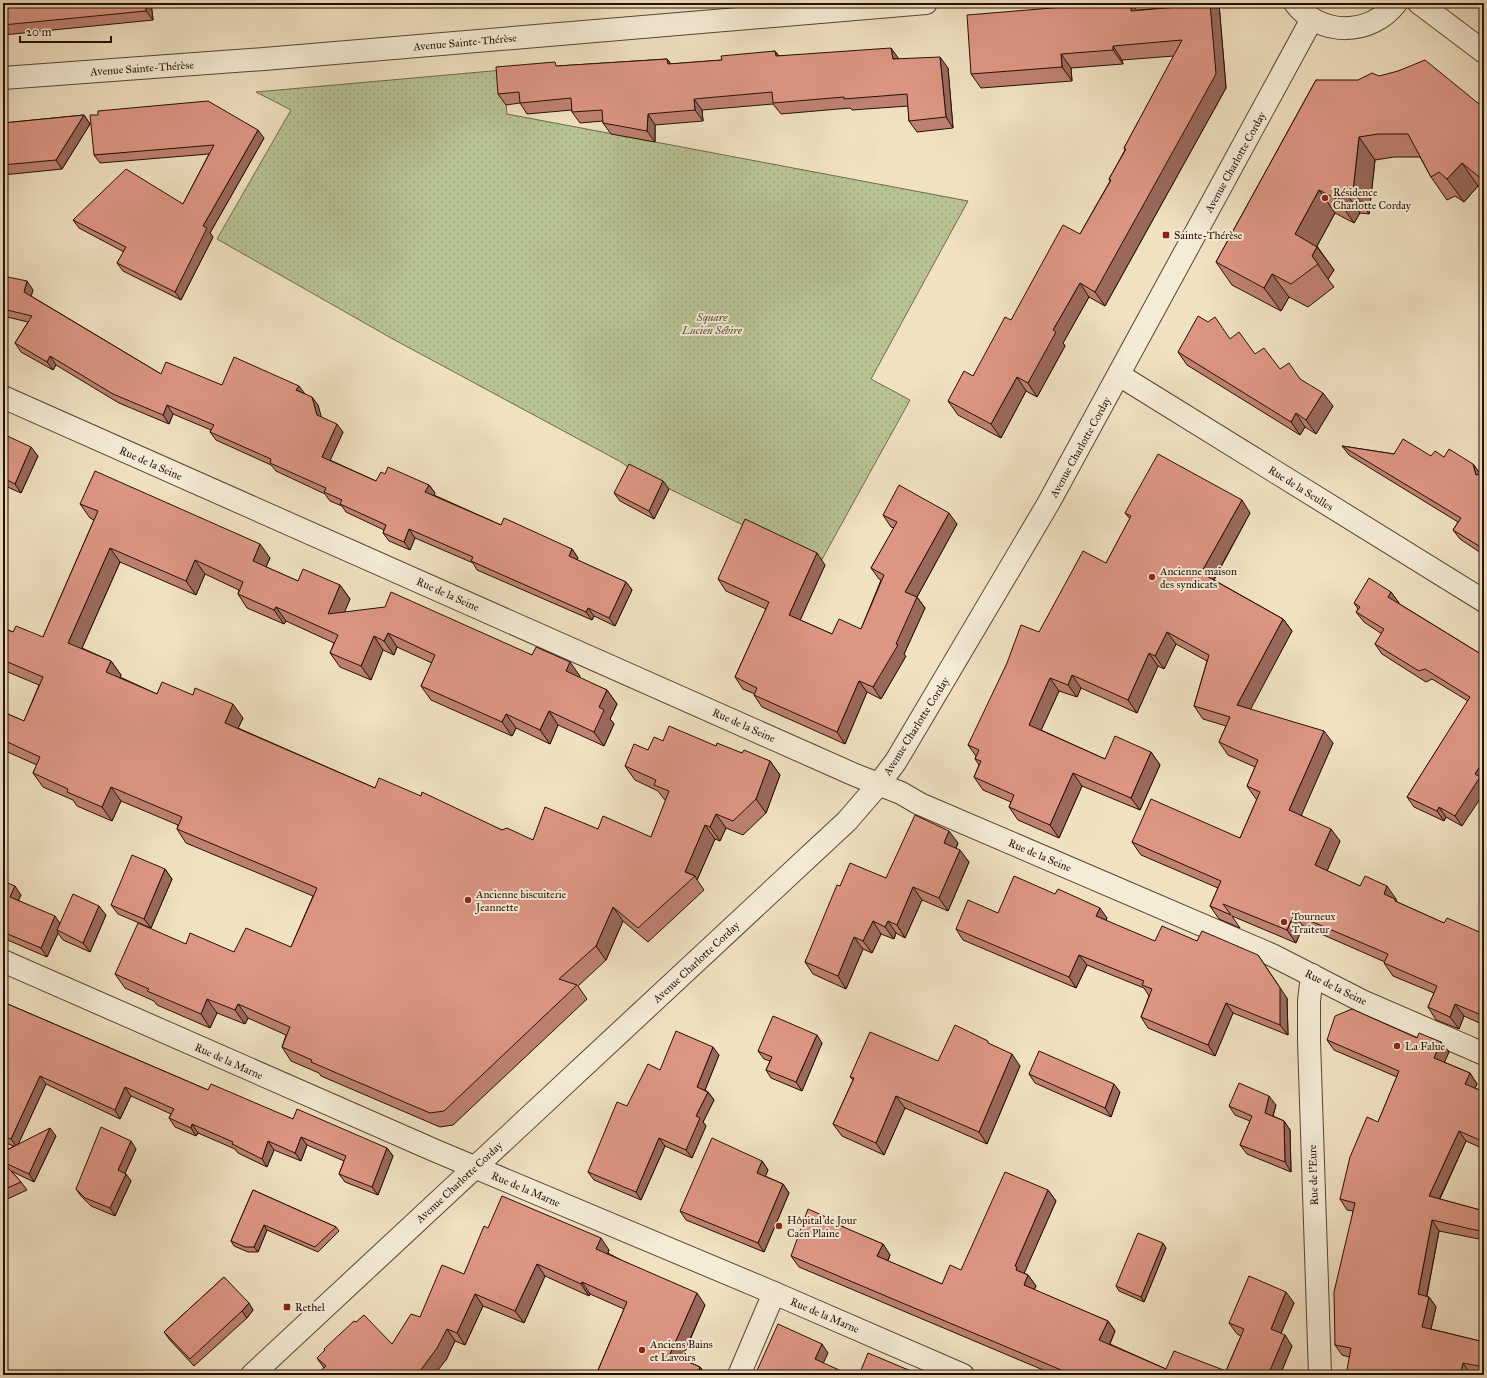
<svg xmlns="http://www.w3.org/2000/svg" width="1487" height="1378" viewBox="0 0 1487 1378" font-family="'IM FELL Great Primer',serif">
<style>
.grass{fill:url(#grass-dots);stroke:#70694d}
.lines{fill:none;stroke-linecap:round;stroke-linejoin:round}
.minor-casing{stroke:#594435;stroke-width:24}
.tertiary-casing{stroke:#594435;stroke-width:24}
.minor{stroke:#f5ecd7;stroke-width:22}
.tertiary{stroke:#f5ecd7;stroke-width:22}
.wall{fill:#be8172;stroke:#270f06}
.shaded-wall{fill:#9b695c;stroke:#270f06}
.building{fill:#dd9684;stroke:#270f06}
.poi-dot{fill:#8f2418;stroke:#f5ecd7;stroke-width:1.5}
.labels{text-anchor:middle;stroke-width:4;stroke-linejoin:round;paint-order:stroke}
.street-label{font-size:11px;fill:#270f06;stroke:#f5ecd7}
.poi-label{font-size:11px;fill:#270f06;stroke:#f5ecd7;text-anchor:start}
.park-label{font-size:11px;font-style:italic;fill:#5a4e38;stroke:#f5ecd7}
</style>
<defs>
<pattern id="grass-dots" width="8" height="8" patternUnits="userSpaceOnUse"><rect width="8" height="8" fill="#b8c394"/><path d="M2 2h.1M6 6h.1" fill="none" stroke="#9ea67e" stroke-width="1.8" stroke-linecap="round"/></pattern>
</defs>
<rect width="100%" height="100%" fill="#f0e1c1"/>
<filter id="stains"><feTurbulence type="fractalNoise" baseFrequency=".005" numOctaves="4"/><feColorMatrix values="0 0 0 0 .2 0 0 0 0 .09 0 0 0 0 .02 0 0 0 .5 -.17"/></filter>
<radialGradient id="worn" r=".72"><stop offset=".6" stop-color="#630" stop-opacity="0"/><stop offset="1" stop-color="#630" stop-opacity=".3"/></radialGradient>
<polygon class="grass" points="503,70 507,114 968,201 871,379 910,400 820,563 635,472 621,462 391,338 217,239 291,110 256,92"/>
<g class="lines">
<g class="minor-casing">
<g id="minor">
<polyline points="1119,375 1484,601"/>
<polyline points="3,397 855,775 901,793 920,804 1272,955 1362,1001 1484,1054"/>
<polyline points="3,961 436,1151 774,1293 963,1375"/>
<polyline points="1312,975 1309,1001 1309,1041 1320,1375"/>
<polyline points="739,1375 774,1293"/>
</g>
</g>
<g class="tertiary-casing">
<g id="tertiary">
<path d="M1295,3C1320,37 1371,36 1396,3"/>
<polyline points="1419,3 1484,52"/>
<polyline points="3,78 264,59 926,3"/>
<polyline points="252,1375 847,821 879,784 896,761 1048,504 1312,19"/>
</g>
</g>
<use href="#minor" class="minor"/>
<use href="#tertiary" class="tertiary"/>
</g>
<g class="wall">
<polygon points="3,3 151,3 153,20 3,35"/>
<polygon points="1202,3 1218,3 1219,4 1226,88 1105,306 1089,297 1063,343 1065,346 1037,397 1026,391 1001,438 958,415 948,401 973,376 1011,320 1080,234 1110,181 1109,179 1125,150 1124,148 1174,56 1122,60 1123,64 1071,68 1072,81 981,88 971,74 1137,10 1201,5"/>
<polygon points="775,51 779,56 899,59 948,68 953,128 917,132 909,121 908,106 852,110 850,108 781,114 773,104 702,110 703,121 655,125 655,142 611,134 603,123 603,121 580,123 572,112 572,110 527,114 520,103 506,105 498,94 558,66 667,59 671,64 722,60"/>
<polygon points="1316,80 1484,108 1484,191 1478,186 1464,202 1455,196 1447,200 1431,177 1420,157 1394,157 1375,160 1369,214 1360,213 1354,223 1335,213 1317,246 1334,270 1328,279 1334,287 1308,307 1289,297 1281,311 1232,285 1216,262"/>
<polygon points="84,115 90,124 62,169 3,175 3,123"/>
<polygon points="264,138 210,233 213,237 181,300 123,271 117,263 124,252 79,228 73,220 183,204 209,154 100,163 94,155"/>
<polygon points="3,276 33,290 31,296 161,374 222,385 304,393 318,405 321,417 343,432 330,460 376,481 385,474 429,485 435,493 434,495 501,525 572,549 578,558 577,560 626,582 632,590 615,626 594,616 592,620 477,570 473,563 415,538 410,550 389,541 383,533 384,530 346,512 342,506 330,501 325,494 276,471 271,465 216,440 210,432 211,430 173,414 169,424 119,403 56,365 53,370 21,352 15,343 28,322 3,316"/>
<polygon points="1230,339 1280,369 1300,379 1333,406 1316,434 1305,427 1300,435 1187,365 1178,352"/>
<polygon points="3,434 38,456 21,493 3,485"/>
<polygon points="1342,446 1394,454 1444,457 1473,464 1480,474 1484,473 1484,555 1460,539 1453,530 1458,522 1349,455"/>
<polygon points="669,489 654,519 620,501 614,493"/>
<polygon points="80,504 270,558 266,567 298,581 340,585 350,599 344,612 532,655 580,676 579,678 607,690 617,704 610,719 614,724 604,746 558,725 550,744 516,728 512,736 431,700 421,686 432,663 397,647 394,655 383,650 371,680 340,667 330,653 334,643 286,621 284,624 247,608 238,594 239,590 205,574 196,595 120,562 82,648 111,661 121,675 120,677 157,694 243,718 238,728 375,788 421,796 502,830 533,840 598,829 651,837 666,800 664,799 658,791 635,780 625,766 663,741 716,746 742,753 770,761 780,775 766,813 743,835 726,828 720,841 715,839 697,880 704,890 648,942 623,921 606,960 578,986 587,999 453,1125 440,1127 321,1076 319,1073 291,1061 282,1047 286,1035 248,1018 245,1024 217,1013 210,1028 157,1005 154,1001 125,988 115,974 186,944 234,952 291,947 313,896 186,843 177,829 178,825 121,801 112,821 77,806 73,800 43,787 33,773 37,765 3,750 3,712 24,721 39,685 3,670 3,628 13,632 43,637 94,520 90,518"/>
<polygon points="1125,513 1250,513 1214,580 1283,619 1292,631 1250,709 1333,743 1301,815 1340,841 1327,871 1360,886 1396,899 1396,900 1397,902 1444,923 1484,934 1484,1025 1464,1016 1459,1029 1436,1020 1428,1007 1434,993 1393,976 1384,963 1385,962 1303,926 1296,943 1232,916 1240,928 1219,919 1210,906 1218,888 1141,855 1132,842 1240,838 1257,799 1256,799 1247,786 1255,767 1228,755 1219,742 1226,726 1203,719 1194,706 1207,661 1176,644 1164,669 1158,666 1137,713 1081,688 1077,697 1059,691 1041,730 1105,759 1151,752 1160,765 1140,810 1082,786 1059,838 1018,820 1009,807 1011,802 983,790 974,777 979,765 975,759 976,756 968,745 1039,632 1106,563 1130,519"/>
<polygon points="883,515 957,524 917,597 925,608 904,654 906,656 881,699 867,692 845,744 762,707 754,695 755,694 743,689 735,677 766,609 726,591 718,579 825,565 800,620 832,634 861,629 881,580 879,579 871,568 894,528 891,527"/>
<polygon points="1391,592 1399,603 1398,603 1484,656 1484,782 1462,826 1446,817 1444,821 1414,807 1407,797 1468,701 1432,679 1426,682 1382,654 1375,644 1382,634 1364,622 1356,612 1358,609 1354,603"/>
<polygon points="958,843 956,848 969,862 948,911 922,900 905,938 896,933 894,939 881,934 872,953 863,949 846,989 813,974 805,962 840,886 886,878"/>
<polygon points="165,869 172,879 151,928 118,914 111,905"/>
<polygon points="3,881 21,895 18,900 60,923 106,915 90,952 63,940 58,933 47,957 3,938"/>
<polygon points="998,913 1107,918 1106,921 1287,998 1288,1035 1233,1013 1215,1056 1148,1028 1141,1017 1149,996 1144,988 1087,965 1076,988 963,940 956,929"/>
<polygon points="3,1002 208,1090 293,1119 387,1148 393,1156 378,1195 345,1182 339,1174 344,1161 307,1145 301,1161 274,1150 267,1167 238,1153 235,1149 198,1133 196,1136 175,1127 169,1118 171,1114 131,1096 120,1119 46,1084 18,1144 56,1136 34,1182 11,1171 21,1182 27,1190 3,1201 3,1152 14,1146 3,1142"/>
<polygon points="1417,1038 1441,1042 1449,1052 1444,1062 1470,1073 1477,1084 1475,1088 1484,1092 1484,1149 1466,1141 1440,1199 1484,1211 1484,1240 1439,1231 1427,1296 1429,1297 1436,1307 1431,1329 1484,1342 1484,1375 1349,1357 1342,1355 1335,1345 1353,1211 1347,1210 1340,1199 1378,1122 1397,1077 1334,1050 1327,1040"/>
<polygon points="822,1043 802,1091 771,1078 766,1070 770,1061 764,1059 758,1051"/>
<polygon points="992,1045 1020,1066 987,1144 905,1108 884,1155 842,1136 833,1124 853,1080 850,1077 938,1061"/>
<polygon points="719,1055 705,1090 708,1092 714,1100 703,1122 706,1126 692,1158 665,1146 641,1200 594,1180 588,1172 627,1106 660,1070"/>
<polygon points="1029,1074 1120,1092 1111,1117 1035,1083"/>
<polygon points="1276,1105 1273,1116 1284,1121 1290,1130 1291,1172 1247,1154 1240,1145 1250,1121 1235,1115 1229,1106"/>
<polygon points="136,1149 125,1173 131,1181 115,1216 91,1206 81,1196 76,1189"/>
<polygon points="762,1161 768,1170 765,1176 783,1184 789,1193 764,1252 686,1220 680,1211"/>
<polygon points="253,1190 336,1227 339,1231 318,1252 267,1230 258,1252 248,1252 234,1246 231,1241"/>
<polygon points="1048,1190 1056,1201 1024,1273 1028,1275 1036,1286 1034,1290 1108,1321 1115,1331 1110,1344 1166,1369 1226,1371 1241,1336 1237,1334 1229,1323 1294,1303 1281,1333 1292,1346 1280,1375 1055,1375 799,1267 791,1256 842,1224 844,1228 883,1244 890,1255 888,1261 942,1284 961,1270"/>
<polygon points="488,1228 609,1250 608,1253 705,1305 682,1359 700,1367 706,1375 596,1375 624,1309 590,1294 589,1296 545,1276 524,1323 483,1306 465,1345 455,1341 446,1360 324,1368 317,1358 356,1322 392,1344 464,1274"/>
<polygon points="1166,1248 1144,1302 1119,1291 1116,1286"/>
<polygon points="224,1277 253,1310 247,1318 194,1366 169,1339 164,1332"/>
<polygon points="3,1285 6,1291 3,1292"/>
</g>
<g class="shaded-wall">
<polygon points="146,3 151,3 153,20 146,11"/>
<polygon points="1131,3 1132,3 1140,16 1131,11"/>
<polygon points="1210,3 1218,3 1219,4 1226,88 1105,306 1095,292"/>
<polygon points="1113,46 1122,60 1123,64 1113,50"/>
<polygon points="891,48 899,59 893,59"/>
<polygon points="775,51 783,62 776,56"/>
<polygon points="1061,54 1071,68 1072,81 1062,67"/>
<polygon points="940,57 948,68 953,128 946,117"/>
<polygon points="667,59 675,70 668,64"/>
<polygon points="694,99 702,110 703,121 695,110"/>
<polygon points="648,114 655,125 655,142 647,131"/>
<polygon points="84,115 90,124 62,169 56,160"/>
<polygon points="258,130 264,138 210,233 213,237 181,300 175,292 203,226"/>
<polygon points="1359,137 1375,160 1369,214 1353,191"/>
<polygon points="1462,163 1478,186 1464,202 1447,179"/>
<polygon points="1319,190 1335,213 1311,257 1295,234"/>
<polygon points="1344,190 1360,213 1354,223 1338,200"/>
<polygon points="1317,247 1334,270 1328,279 1312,256"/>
<polygon points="1272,274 1289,297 1281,311 1264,288"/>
<polygon points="27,281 33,290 30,300 24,292"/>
<polygon points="1080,283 1089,297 1063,343 1065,346 1037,397 1028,383 1053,330"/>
<polygon points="50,356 56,365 53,370 47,362"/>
<polygon points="1017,377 1026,391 1001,438 991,424"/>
<polygon points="299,386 305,394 296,390"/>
<polygon points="1323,393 1333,406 1316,434 1306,420"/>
<polygon points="312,397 318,405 323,423 317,415"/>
<polygon points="167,405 173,414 169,424 163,415"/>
<polygon points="1296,413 1305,427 1300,435 1291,422"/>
<polygon points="337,424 343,432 328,465 322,457"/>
<polygon points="31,447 38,456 21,493 15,484"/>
<polygon points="1473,464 1480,473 1482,484 1476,475"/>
<polygon points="663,481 669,489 654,519 649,511"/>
<polygon points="429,485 435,493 431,500 425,492"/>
<polygon points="1242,500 1250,513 1210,586 1201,573"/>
<polygon points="949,513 957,524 917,597 925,608 904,654 906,656 881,699 873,687 896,644 905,592"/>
<polygon points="409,529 415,538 410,550 404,542"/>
<polygon points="260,544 270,558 262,575 253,561"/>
<polygon points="110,548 120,562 78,657 68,643"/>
<polygon points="572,549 578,558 575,565 569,556"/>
<polygon points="817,553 825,565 797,627 789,615"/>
<polygon points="195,560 205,574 196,595 186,581"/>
<polygon points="626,582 632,590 615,626 609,618"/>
<polygon points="340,585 350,599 338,628 328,614"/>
<polygon points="1391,592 1399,603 1396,607 1388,597"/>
<polygon points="276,607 286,621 284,624 274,610"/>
<polygon points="588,608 594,616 592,620 586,612"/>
<polygon points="1283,619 1292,631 1246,718 1237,705"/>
<polygon points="1167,632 1176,644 1164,669 1155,656"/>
<polygon points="388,633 397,647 394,655 384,641"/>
<polygon points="374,636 383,650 371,680 361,666"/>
<polygon points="1149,653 1158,666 1137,713 1128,700"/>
<polygon points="111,661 121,675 116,686 106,672"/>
<polygon points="570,662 580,676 576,685 566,671"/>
<polygon points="1072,675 1081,688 1077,697 1068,685"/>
<polygon points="1050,678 1059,691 1038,737 1029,725"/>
<polygon points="859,681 867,692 845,744 837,732"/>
<polygon points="607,690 617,704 610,719 614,724 604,746 594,732 599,707"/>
<polygon points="233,704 243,718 234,737 225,723"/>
<polygon points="549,711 558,725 550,744 540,730"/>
<polygon points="506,714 516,728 512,736 502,722"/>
<polygon points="1324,731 1333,743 1298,823 1289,810"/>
<polygon points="1151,752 1160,765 1140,810 1131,798"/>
<polygon points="1484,760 1484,793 1462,826 1455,816 1475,774"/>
<polygon points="770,761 780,775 766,813 756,799"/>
<polygon points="1073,773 1082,786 1059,838 1050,825"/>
<polygon points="111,787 121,801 112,821 102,807"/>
<polygon points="1439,807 1446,817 1444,821 1437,811"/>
<polygon points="716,814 726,828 720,841 710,827"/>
<polygon points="705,825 715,839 697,880 695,876 685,872"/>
<polygon points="1331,829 1340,841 1324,878 1315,865"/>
<polygon points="949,831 958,843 953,855 944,843"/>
<polygon points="960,850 969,862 948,911 939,898"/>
<polygon points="3,856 5,859 3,865"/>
<polygon points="165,869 172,879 151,928 144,919"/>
<polygon points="15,886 21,895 16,905 10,897"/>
<polygon points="1387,886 1396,899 1396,900 1404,912 1384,894"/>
<polygon points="913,887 922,900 905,938 897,925"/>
<polygon points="99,906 106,915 90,952 83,943"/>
<polygon points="613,907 623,921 606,960 596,946"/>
<polygon points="1100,908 1107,918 1104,927 1096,916"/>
<polygon points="1294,914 1303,926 1296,943 1287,930"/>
<polygon points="55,916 61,925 57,930 58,933 47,957 41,948"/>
<polygon points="873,921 881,934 872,953 863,941"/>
<polygon points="888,921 896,933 894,939 885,927"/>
<polygon points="854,937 863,949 846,989 838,976"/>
<polygon points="1079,955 1087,965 1076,988 1069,977"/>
<polygon points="1258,955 1287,998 1288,1035 1280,1025"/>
<polygon points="207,999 217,1013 210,1028 201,1014"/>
<polygon points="1226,1003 1233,1013 1215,1056 1208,1045"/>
<polygon points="1484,1003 1484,1021 1479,1014"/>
<polygon points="238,1004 248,1018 245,1024 235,1010"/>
<polygon points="1455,1004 1464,1016 1459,1029 1450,1017"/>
<polygon points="817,1035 822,1043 802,1091 796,1082"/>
<polygon points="1441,1042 1449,1052 1442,1068 1434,1058"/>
<polygon points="713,1047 719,1055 703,1095 697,1087"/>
<polygon points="1012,1054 1020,1066 987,1144 979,1132"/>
<polygon points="1470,1073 1477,1084 1472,1094 1465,1084"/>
<polygon points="40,1076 46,1084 17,1147 11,1139"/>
<polygon points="1114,1084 1120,1092 1111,1117 1105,1108"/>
<polygon points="125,1087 131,1096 120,1119 115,1110"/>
<polygon points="708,1092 714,1100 703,1122 706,1126 692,1158 686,1150 696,1116"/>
<polygon points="896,1096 905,1108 884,1155 876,1143"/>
<polygon points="1269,1096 1276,1105 1271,1122 1265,1113"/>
<polygon points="1284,1121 1290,1130 1291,1172 1285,1162"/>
<polygon points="192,1124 198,1133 196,1136 191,1128"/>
<polygon points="50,1128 56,1136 34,1182 29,1174"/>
<polygon points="1459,1131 1466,1141 1436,1206 1429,1196"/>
<polygon points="301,1137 307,1145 301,1161 295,1153"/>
<polygon points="659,1138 665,1146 641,1200 636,1192"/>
<polygon points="131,1141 136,1149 123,1178 118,1170"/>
<polygon points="268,1141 274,1150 267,1167 262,1159"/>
<polygon points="387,1148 393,1156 378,1195 372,1187"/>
<polygon points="762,1161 768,1170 763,1182 757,1173"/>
<polygon points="126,1174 131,1181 115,1216 110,1208"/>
<polygon points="783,1184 789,1193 764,1252 758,1243"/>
<polygon points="1048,1190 1056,1201 1023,1276 1016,1270 1015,1266"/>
<polygon points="1432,1220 1439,1231 1425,1304 1418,1294"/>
<polygon points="264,1225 267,1230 258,1252 254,1247"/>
<polygon points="601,1238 609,1250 605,1260 596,1249"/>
<polygon points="1163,1243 1166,1248 1144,1302 1141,1297"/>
<polygon points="883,1244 890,1255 885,1267 877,1256"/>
<polygon points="537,1264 545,1276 524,1323 515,1311"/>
<polygon points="1028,1275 1036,1286 1031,1296 1024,1285"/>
<polygon points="582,1282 590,1294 589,1296 581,1284"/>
<polygon points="1286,1292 1294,1303 1278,1340 1271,1329"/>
<polygon points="697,1293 705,1305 678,1366 670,1354"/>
<polygon points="475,1294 483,1306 465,1345 457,1333"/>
<polygon points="1429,1297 1436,1307 1429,1337 1422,1327"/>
<polygon points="249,1303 253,1310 247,1318 242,1311"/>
<polygon points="1108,1321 1115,1331 1107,1350 1099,1340"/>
<polygon points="447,1329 455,1341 446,1360 434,1375 417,1375"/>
<polygon points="1285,1335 1292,1346 1280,1375 1268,1375"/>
<polygon points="822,1344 828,1353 821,1368 815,1359"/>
<polygon points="1463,1363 1470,1373 1469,1375 1460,1375"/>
<polygon points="700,1367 706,1375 697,1375"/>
</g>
<g class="building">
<polygon points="3,3 146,3 146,11 3,25"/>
<polygon points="1113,3 1131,3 1131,11 1201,5 1202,3 1210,3 1216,74 1095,292 1080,283 1053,330 1056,332 1028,383 1017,377 991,424 948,401 964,371 973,376 1005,317 1011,320 1063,225 1080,234 1111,180 1109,179 1126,149 1124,148 1182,40 1113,46 1113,50 1061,54 1062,67 971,74 967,15"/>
<polygon points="891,48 893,59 940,57 946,117 909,121 907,94 844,99 844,97 773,103 772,92 694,99 695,110 648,114 647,131 603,123 602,110 572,112 571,98 520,103 519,92 498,94 496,67 555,62 556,66 667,59 668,64 722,60 721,56 775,51 776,56"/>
<polygon points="1425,60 1484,108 1484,181 1462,163 1447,179 1439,172 1431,177 1408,134 1378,134 1359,137 1353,191 1344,190 1338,200 1319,190 1295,234 1317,247 1312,256 1318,264 1291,284 1272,274 1264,288 1216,262 1316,80 1358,80 1372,73 1379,76 1398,71"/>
<polygon points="208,101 258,130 203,226 207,228 175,292 117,263 126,247 73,220 126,169 183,204 214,145 94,155 90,115 98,115 98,111"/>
<polygon points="84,115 56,160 3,165 3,123"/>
<polygon points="3,276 27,281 24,292 161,374 166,362 222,385 234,357 299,386 296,390 312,397 317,415 337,424 322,457 376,481 381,472 385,474 388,467 429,485 425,492 501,525 504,518 572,549 569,556 626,582 609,618 588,608 586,612 471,561 473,557 409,529 404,542 383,533 386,525 340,504 342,500 324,492 326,488 270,463 271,459 210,432 214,425 167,405 163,415 113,394 50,356 47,362 15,343 32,316 3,309"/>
<polygon points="1198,316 1208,322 1215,317 1230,339 1239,332 1255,354 1264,348 1280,369 1289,363 1300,379 1323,393 1306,420 1296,413 1291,422 1178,352"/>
<polygon points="3,434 31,447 15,484 3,478"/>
<polygon points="1403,439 1431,456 1435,451 1444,457 1449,449 1473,464 1476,475 1484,473 1484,549 1453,530 1461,518 1342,446 1394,454"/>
<polygon points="1158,454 1242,500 1201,573 1283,619 1237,705 1324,731 1289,810 1331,829 1315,865 1360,886 1365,876 1387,886 1384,894 1395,899 1395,901 1444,923 1447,918 1484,934 1484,1003 1479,1014 1455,1004 1450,1017 1428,1007 1437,986 1384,963 1388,954 1294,914 1287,930 1223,904 1231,915 1210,906 1221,881 1132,842 1151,799 1240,838 1260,792 1247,786 1258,760 1219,742 1230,717 1194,706 1209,655 1167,632 1155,656 1149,653 1128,700 1072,675 1068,685 1050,678 1029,725 1105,759 1115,736 1151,752 1131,798 1073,773 1050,825 1009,807 1014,795 974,777 981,761 975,759 979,750 968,745 1007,663 1021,625 1039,632 1083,551 1106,563 1131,516 1125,513"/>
<polygon points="629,464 663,481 649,511 614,493"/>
<polygon points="95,471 260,544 253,561 298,581 303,569 340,585 328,614 385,607 391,592 532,655 536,647 570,662 566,671 607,690 599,707 604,710 594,732 549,711 540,730 506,714 502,722 421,686 435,655 388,633 384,641 374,636 361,666 330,653 338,635 276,607 274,610 238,594 243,582 195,560 186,581 110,548 68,643 111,661 106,672 157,694 162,682 193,695 195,688 233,704 225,723 375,788 379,778 421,796 422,792 502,830 507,828 533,840 545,807 598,829 603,816 651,837 669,791 654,785 656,780 625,766 634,744 648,750 654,737 663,741 669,726 716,746 717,743 742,753 744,750 770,761 756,799 733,821 716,814 710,827 705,825 685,872 695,876 638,928 613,907 596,946 559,979 577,985 444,1111 430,1113 311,1062 312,1060 282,1047 290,1027 238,1004 235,1010 207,999 201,1014 147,991 149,989 115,974 138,923 186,944 190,933 234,952 246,928 291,947 317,888 177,829 182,817 111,787 102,807 67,792 68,789 33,773 40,757 3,740 3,712 24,721 43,677 3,660 3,628 13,632 16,626 43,637 98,511 80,504"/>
<polygon points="899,485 949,513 905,592 917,597 896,644 898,645 873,687 859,681 837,732 754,695 757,688 735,677 769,602 718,579 745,519 817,553 789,615 832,634 839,619 861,629 884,575 871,568 897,522 883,515"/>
<polygon points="1369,578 1391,592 1388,597 1484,656 1484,760 1475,774 1480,777 1455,816 1439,807 1437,811 1407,797 1470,697 1425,669 1419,671 1375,644 1384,629 1356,612 1360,607 1354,603"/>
<polygon points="915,815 949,831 944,843 960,850 939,898 913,887 897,925 888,921 885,927 873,921 863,941 854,937 838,976 805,962 837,885 840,886 850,863 886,878"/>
<polygon points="132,855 165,869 144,919 111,905"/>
<polygon points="1014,876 1055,894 1058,889 1100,908 1096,916 1155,941 1162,926 1197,941 1202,931 1258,955 1280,988 1280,1025 1226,1003 1208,1045 1141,1017 1152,989 1142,985 1144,981 1079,955 1069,977 956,929 968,900 998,913"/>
<polygon points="3,881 15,886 10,897 55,916 41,948 3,932"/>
<polygon points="73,894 99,906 83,943 57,930"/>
<polygon points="3,1002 208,1090 211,1084 293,1119 297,1109 387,1148 372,1187 339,1174 346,1156 301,1137 295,1153 268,1141 262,1159 232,1144 233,1142 192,1124 191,1128 169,1118 174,1109 125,1087 115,1110 40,1076 11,1139 3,1136"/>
<polygon points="1352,1009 1417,1038 1419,1033 1441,1042 1434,1058 1470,1073 1465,1084 1484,1092 1484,1142 1459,1131 1429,1196 1484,1211 1484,1232 1432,1220 1418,1294 1429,1297 1422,1327 1484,1342 1484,1367 1463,1363 1460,1375 1346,1375 1351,1348 1335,1345 1334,1292 1355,1203 1340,1199 1350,1157 1367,1117 1378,1122 1399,1071 1327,1040 1335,1016"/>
<polygon points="773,1016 817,1035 796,1082 766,1070 772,1057 758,1051"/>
<polygon points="955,1025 988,1041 988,1043 1012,1054 979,1132 896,1096 876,1143 833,1124 854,1078 850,1077 870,1032 938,1061"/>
<polygon points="676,1031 713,1047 697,1087 708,1092 696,1116 700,1118 686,1150 659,1138 636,1192 588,1172 617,1102 627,1106 648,1064 660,1070"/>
<polygon points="1039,1051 1114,1084 1105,1108 1029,1074"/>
<polygon points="1239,1083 1269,1096 1265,1113 1284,1121 1285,1162 1240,1145 1252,1116 1229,1106"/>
<polygon points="101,1127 131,1141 118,1170 126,1174 110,1208 85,1198 76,1189"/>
<polygon points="50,1128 29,1174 3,1162 3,1152"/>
<polygon points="712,1138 762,1161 757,1173 783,1184 758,1243 680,1211"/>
<polygon points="3,1162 21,1182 3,1190"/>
<polygon points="1005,1172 1048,1190 1015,1266 1017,1267 1016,1270 1028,1275 1024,1285 1108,1321 1099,1340 1166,1369 1174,1351 1226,1371 1244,1329 1229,1323 1249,1276 1286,1292 1271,1329 1285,1335 1268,1375 1073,1375 791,1256 808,1209 842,1224 841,1226 883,1244 877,1256 942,1284 950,1265 961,1270"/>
<polygon points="253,1190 336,1227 315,1247 264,1225 254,1247 245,1247 231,1241"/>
<polygon points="502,1196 601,1238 596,1249 697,1293 670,1354 700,1367 697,1375 596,1375 627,1302 582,1282 581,1284 537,1264 515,1311 475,1294 457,1333 447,1329 437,1348 417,1375 316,1375 326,1366 317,1358 325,1350 324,1349 354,1321 356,1322 364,1315 392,1344 411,1314 420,1317 442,1265 464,1274 484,1226 488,1228"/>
<polygon points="1138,1233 1163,1243 1141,1297 1116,1286"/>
<polygon points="224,1277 249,1303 242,1311 190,1359 164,1332"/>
<polygon points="778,1324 822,1344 815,1359 850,1375 755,1375"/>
<polygon points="868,1353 918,1374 917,1375 859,1375"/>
</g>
<g class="poi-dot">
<circle cx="1325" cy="198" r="4"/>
<rect x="1162" y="231" width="8" height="8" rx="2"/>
<circle cx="1152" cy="577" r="4"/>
<circle cx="468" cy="900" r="4"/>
<circle cx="1284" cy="922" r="4"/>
<circle cx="1397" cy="1046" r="4"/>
<circle cx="779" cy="1226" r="4"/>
<rect x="283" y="1303" width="8" height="8" rx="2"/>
<circle cx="642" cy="1350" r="4"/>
</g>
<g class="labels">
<g class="street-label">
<text transform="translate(465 42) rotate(-5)" y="4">Avenue Sainte-Thérèse</text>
<text transform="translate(142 68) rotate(-4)" y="4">Avenue Sainte-Thérèse</text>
<text transform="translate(1235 162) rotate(-61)" y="4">Avenue Charlotte Corday</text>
<text transform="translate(1080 447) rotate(-61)" y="4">Avenue Charlotte Corday</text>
<text transform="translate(151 463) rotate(24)" y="4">Rue de la Seine</text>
<text transform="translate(1301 488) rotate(32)" y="4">Rue de la Seulles</text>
<text transform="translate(448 594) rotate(24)" y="4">Rue de la Seine</text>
<text transform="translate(744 725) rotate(24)" y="4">Rue de la Seine</text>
<text transform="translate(916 726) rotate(-58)" y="4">Avenue Charlotte Corday</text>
<text transform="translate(1040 855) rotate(23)" y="4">Rue de la Seine</text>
<text transform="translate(696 962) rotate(-43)" y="4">Avenue Charlotte Corday</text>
<text transform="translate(1336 987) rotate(26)" y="4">Rue de la Seine</text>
<text transform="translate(229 1061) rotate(24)" y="4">Rue de la Marne</text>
<text transform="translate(1313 1175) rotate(-92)" y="4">Rue de l'Eure</text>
<text transform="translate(459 1182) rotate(-43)" y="4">Avenue Charlotte Corday</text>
<text transform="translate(526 1189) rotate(23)" y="4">Rue de la Marne</text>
<text transform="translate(825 1315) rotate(23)" y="4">Rue de la Marne</text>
</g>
<g class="poi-label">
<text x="1333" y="196">Résidence<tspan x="1333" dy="13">Charlotte Corday</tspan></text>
<text x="1174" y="239">Sainte-Thérèse</text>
<text x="1160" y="575">Ancienne maison<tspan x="1160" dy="13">des syndicats</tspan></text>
<text x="476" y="898">Ancienne biscuiterie<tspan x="476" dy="13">Jeannette</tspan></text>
<text x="1292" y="920">Tourneux<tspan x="1292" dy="13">Traiteur</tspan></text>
<text x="1405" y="1050">La Falue</text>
<text x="787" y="1224">Hôpital de Jour<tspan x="787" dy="13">Caen Plaine</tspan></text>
<text x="295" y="1311">Rethel</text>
<text x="650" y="1348">Anciens Bains<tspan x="650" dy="13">et Lavoirs</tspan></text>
</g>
<g class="park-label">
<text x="712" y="321">Square<tspan x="712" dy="13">Lucien Sébire</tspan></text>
</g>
</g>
<rect width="1487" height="1378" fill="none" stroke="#f0e1c1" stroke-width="16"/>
<rect x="4" y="4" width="1479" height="1370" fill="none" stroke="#270f06" stroke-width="2"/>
<rect x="8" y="8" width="1471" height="1362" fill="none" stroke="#270f06"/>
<path d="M20 36v6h91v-6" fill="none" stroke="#270f06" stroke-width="2"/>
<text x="26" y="36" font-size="12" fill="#270f06" stroke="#f5ecd7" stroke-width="3" paint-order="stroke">20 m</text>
<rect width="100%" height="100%" filter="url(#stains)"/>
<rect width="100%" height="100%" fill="url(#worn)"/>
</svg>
